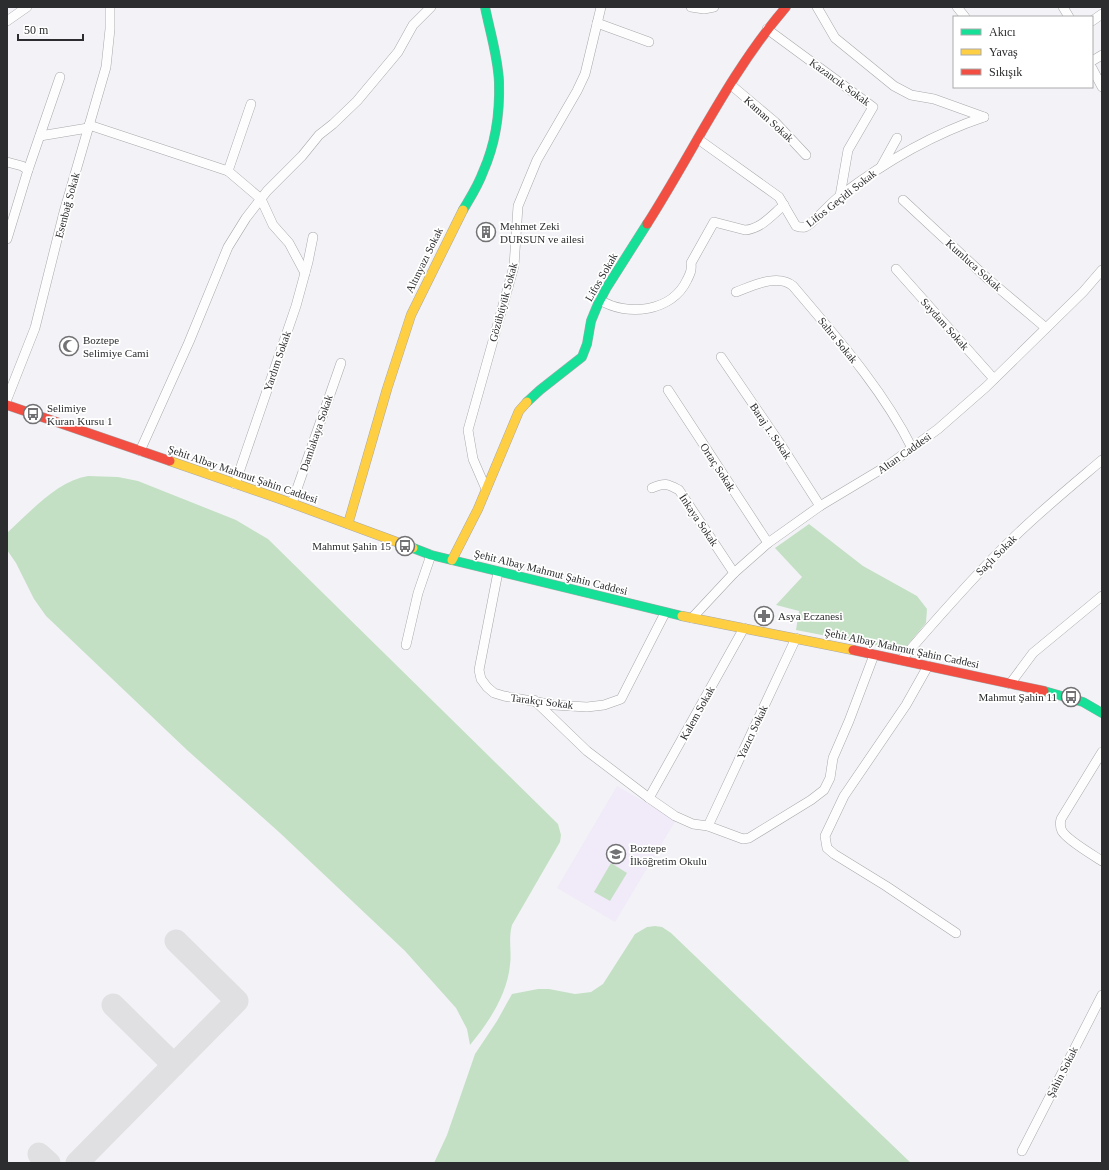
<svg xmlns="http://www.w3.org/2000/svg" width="1109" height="1170" viewBox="0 0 1109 1170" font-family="'Times New Roman',serif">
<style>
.education{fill:#f1eaf8}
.green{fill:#c4e0c4}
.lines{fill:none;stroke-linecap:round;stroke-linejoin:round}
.taxiway{stroke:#e0e0e2;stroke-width:23}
.street-casing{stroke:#a8a8ab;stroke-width:10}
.fast-casing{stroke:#a8a8ab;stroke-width:10}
.slow-casing{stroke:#a8a8ab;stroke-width:10}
.jam-casing{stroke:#a8a8ab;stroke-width:10}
.street{stroke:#fdfdfe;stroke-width:9}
.fast{stroke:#16e098;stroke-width:9}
.slow{stroke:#ffcf43;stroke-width:9}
.jam{stroke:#f24e42;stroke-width:9}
.labels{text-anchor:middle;stroke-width:3.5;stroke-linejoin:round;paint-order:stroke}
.street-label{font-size:11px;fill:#2c2d2f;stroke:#fff}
.poi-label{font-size:11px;fill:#2c2d2f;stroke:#fff;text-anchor:start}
</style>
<rect width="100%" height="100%" fill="#f3f3f7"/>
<polygon class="education" points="617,786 676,820 615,922 557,888"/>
<g class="green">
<path d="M88,476L118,477L138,481L236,520L268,539L558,824L561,835L560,842L512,925C508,940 512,951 510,965C507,995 489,1022 470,1045L467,1029L456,1008L405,951L280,833L187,750L46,616L34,599L16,563L7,550V533C30,512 57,481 88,476Z"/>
<polygon points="809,524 863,566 917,596 927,609 926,623 904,649 899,650 796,630 799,611 776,605 802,577 775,548"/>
<polygon points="611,863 627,873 610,901 594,892"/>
<polygon points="655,926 662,927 671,933 911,1163 434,1163 447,1135 475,1054 497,1021 512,994 538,989 549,989 575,994 591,992 603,984 635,934 647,927"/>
</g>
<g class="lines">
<g class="taxiway">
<polyline points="113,1005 174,1065"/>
<polyline points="39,1154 49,1163"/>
<polyline points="77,1163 237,1001 176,941"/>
</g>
<g class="street-casing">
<g id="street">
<polyline points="691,7 704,9 714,7"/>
<polyline points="817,7 835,38 894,86 911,95 934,99 984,117"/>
<polyline points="957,7 965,17"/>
<polyline points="1063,7 1069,17"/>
<polyline points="7,21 27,7"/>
<polyline points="1092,21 1102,14"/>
<polyline points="597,23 649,42"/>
<polyline points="767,29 873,107 848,150 840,196"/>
<polyline points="1092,61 1102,55"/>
<polyline points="1092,68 1102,87"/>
<polyline points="731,85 775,122 806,155"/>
<polyline points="89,125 228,171 261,199 273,225 289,243 305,273"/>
<polyline points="40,136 88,128"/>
<path d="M698,139L779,197L796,226C799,227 802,228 805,227C814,223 830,203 840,196C882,164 933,134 984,117"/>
<polyline points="7,162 22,166 28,170"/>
<polyline points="881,167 897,138"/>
<polyline points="228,171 251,104"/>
<polyline points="903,200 988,279 1046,328"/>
<polyline points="7,239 28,170 60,77"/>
<polyline points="896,269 994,379"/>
<path d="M736,292C752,286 778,273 793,286C836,337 882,388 912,448"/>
<path d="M600,300C627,317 672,312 687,280C690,274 692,270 691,263L714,222L745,230C761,229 772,215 784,205"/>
<polyline points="721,357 779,442 820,506"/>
<polyline points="668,390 768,543"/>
<polyline points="7,399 35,328 64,212 106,67 110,29 110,7"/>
<polyline points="140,451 189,342 228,247 246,218 267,191 302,156 319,135 333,124 357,101 398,52 413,25 431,7"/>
<polyline points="235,484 296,306 308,262 313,237"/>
<path d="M652,488C665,482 668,484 679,490L734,573"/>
<polyline points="486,489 473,459 468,430 514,266 518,206 537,160 577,91 585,74 601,7"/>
<polyline points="292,503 341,363"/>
<polyline points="498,572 479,670 481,679 487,687 494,693 504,696 554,705 587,707 604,705 621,699 665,613"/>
<polyline points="692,618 734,573 768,543 820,506 890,464 938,429 986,387 1083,292 1102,270"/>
<polyline points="406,645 418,593 431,555"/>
<path d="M901,660C936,620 970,580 1008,543C1038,513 1070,487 1102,460"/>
<polyline points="928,666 906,705 844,796 825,836 827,848 834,854 886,886 956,933"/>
<polyline points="1010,684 1033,653 1102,596"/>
<polyline points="534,700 587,751 649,798 675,816 693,824 708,826 743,839 749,838 811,800 824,790 830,778 833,758 849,721 874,655"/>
<path d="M1102,752L1061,819C1060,823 1060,827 1062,831C1067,840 1093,855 1102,861"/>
<polyline points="649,798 744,628"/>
<polyline points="708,826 796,638"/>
<polyline points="1022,1151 1102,995"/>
</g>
</g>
<g class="fast-casing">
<g id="fast">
<path d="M463,210C470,198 478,186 483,172C495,145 500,113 499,82C498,57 490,32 485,7"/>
<polyline points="527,402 540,390 582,357 587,344 591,321 598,304 607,287 647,224"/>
<polyline points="413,548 431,555 682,616"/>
<polyline points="1044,691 1083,702 1102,713"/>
</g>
</g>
<g class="slow-casing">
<g id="slow">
<polyline points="170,461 280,499 413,548"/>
<polyline points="348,524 387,389 411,315 463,210"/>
<polyline points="452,560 478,509 519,411 527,402"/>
<polyline points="682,616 853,650"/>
</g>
</g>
<g class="jam-casing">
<g id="jam">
<path d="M647,224C693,152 730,72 786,7"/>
<polyline points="7,405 170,461"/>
<polyline points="853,650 1044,691"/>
</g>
</g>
<use href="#street" class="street"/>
<use href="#fast" class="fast"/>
<use href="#slow" class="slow"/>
<use href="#jam" class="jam"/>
</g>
<defs>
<g id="building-ring" transform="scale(1)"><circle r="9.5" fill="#fff" stroke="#727275" stroke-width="1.5"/><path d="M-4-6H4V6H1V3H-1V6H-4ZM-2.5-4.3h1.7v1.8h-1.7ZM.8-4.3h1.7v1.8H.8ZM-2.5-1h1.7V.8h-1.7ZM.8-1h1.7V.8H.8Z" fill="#727275"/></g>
<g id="mosque-ring" transform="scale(1)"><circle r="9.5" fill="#fff" stroke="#727275" stroke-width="1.5"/><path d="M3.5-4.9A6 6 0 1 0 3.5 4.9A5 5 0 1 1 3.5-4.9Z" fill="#727275"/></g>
<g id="bus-ring" transform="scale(1)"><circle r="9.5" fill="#fff" stroke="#727275" stroke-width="1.5"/><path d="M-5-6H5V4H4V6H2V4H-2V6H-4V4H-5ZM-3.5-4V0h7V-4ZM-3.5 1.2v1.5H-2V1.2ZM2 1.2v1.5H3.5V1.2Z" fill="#727275"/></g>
<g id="pharmacy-ring" transform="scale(1)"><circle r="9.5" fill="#fff" stroke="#727275" stroke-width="1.5"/><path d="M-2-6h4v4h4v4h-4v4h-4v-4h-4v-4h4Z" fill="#727275"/></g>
<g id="school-ring" transform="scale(1)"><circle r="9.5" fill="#fff" stroke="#727275" stroke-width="1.5"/><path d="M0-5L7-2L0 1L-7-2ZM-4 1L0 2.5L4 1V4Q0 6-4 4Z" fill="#727275"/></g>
</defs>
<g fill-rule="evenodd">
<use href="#building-ring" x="486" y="232"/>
<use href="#mosque-ring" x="69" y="346"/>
<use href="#bus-ring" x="33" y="414"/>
<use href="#bus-ring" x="405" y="546"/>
<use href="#pharmacy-ring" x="764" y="616"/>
<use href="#bus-ring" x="1071" y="697"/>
<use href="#school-ring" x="616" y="854"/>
</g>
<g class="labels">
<g class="street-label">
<text transform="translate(840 82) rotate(36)" y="4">Kazancık Sokak</text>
<text transform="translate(769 119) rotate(42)" y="4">Kaman Sokak</text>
<text transform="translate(841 198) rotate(-38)" y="4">Lifos Geçidi Sokak</text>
<text transform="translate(67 205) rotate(-75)" y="4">Esenbağ Sokak</text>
<text transform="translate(424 260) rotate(-64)" y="4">Altınyazı Sokak</text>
<text transform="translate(974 265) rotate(42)" y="4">Kumluca Sokak</text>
<text transform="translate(601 277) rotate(-60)" y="4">Lifos Sokak</text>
<text transform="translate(503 302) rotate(-75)" y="4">Gözübüyük Sokak</text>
<text transform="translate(945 324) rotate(48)" y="4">Saydam Sokak</text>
<text transform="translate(838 340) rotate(51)" y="4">Sahra Sokak</text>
<text transform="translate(277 361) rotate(-71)" y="4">Yardım Sokak</text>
<text transform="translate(771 431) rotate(56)" y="4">Baraj 1. Sokak</text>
<text transform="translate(316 433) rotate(-71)" y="4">Damlakaya Sokak</text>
<text transform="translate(904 453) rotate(-35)" y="4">Altan Caddesi</text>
<text transform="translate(718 467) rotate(57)" y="4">Ortaç Sokak</text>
<text transform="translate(243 474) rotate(19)" y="4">Şehit Albay Mahmut Şahin Caddesi</text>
<text transform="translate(699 520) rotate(56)" y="4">İnkaya Sokak</text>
<text transform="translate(996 555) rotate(-45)" y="4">Saçlı Sokak</text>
<text transform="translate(551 572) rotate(14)" y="4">Şehit Albay Mahmut Şahin Caddesi</text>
<text transform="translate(902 648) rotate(12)" y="4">Şehit Albay Mahmut Şahin Caddesi</text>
<text transform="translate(542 701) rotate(7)" y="4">Tarakçı Sokak</text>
<text transform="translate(697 713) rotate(-61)" y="4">Kalem Sokak</text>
<text transform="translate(752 732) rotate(-65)" y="4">Yazıcı Sokak</text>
<text transform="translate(1062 1072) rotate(-63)" y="4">Şahin Sokak</text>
</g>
<g class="poi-label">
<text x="500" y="230">Mehmet Zeki<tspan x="500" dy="13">DURSUN ve ailesi</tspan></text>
<text x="83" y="344">Boztepe<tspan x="83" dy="13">Selimiye Cami</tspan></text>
<text x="47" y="412">Selimiye<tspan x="47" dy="13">Kuran Kursu 1</tspan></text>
<text x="391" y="550" text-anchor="end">Mahmut Şahin 15</text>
<text x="778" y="620">Asya Eczanesi</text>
<text x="1057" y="701" text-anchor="end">Mahmut Şahin 11</text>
<text x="630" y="852">Boztepe<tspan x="630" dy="13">İlköğretim Okulu</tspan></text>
</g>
</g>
<rect width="1109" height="1170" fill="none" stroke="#2c2d2f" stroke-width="16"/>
<rect x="953" y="16" width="140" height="72" fill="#ffffff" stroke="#ababac"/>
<rect x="961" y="29" width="20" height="6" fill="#16e098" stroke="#ababac"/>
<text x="989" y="36" font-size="12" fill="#2c2d2f">Akıcı</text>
<rect x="961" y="49" width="20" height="6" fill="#ffcf43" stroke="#ababac"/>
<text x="989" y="56" font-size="12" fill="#2c2d2f">Yavaş</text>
<rect x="961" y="69" width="20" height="6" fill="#f24e42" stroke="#ababac"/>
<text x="989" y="76" font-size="12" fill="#2c2d2f">Sıkışık</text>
<path d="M18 34v6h65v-6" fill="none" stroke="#2c2d2f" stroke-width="2"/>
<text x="24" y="34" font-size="12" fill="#2c2d2f" stroke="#ffffff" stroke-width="3" paint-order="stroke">50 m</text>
</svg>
